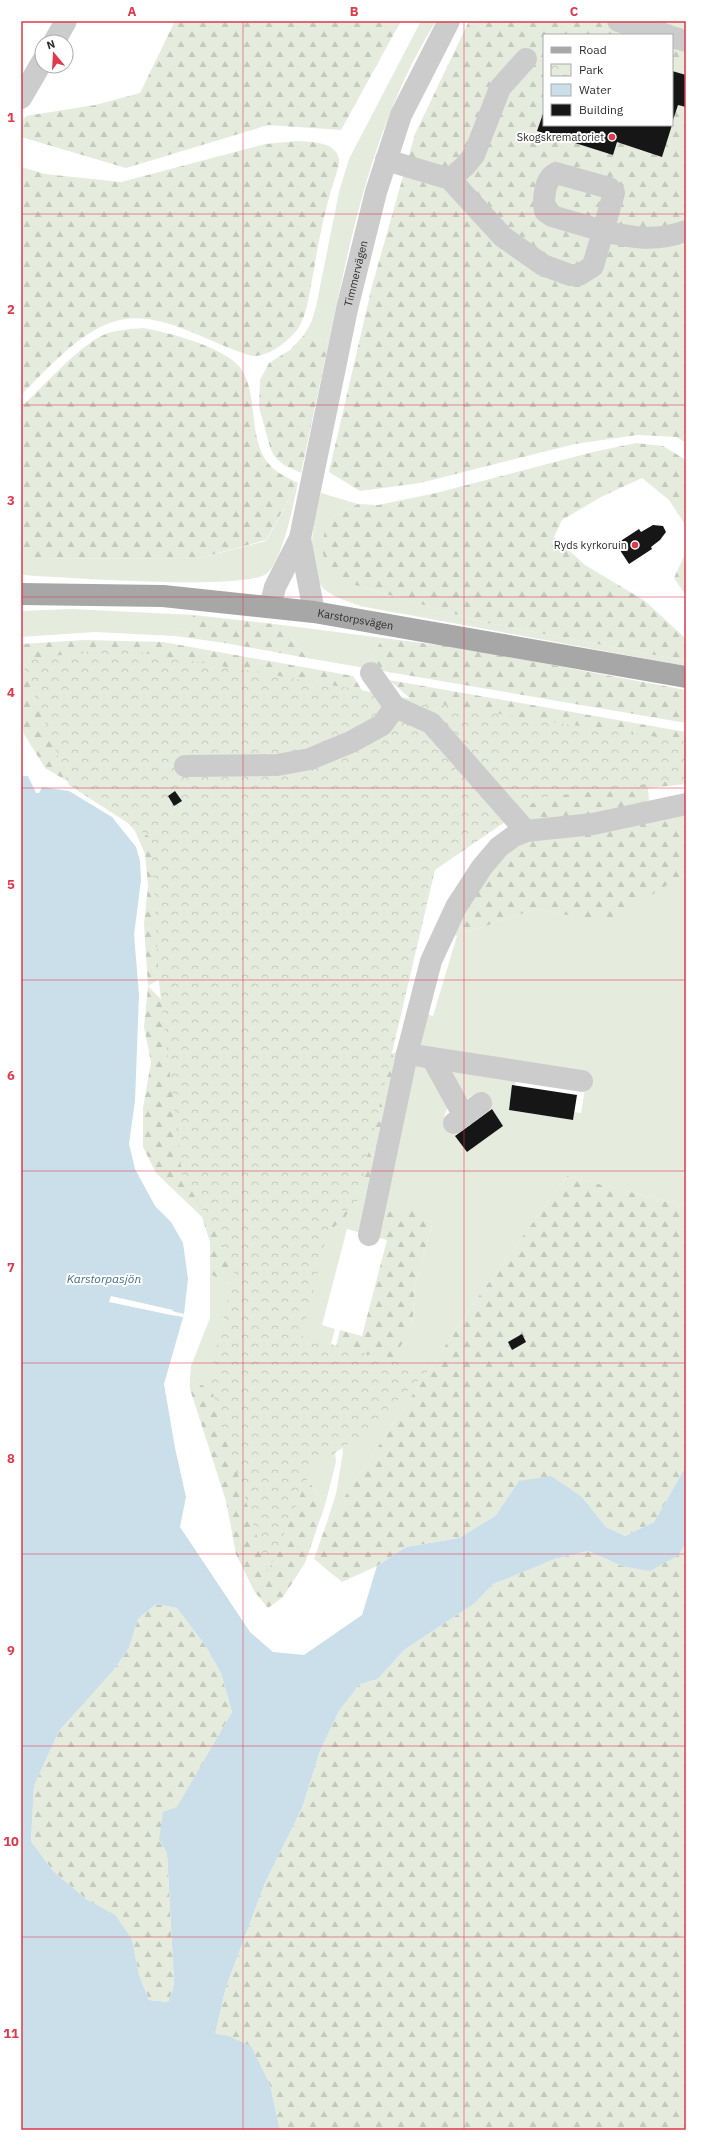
<svg xmlns="http://www.w3.org/2000/svg" width="707" height="2151" viewBox="0 0 707 2151" font-family="'IBM Plex Sans',sans-serif">
<style>
.grass{fill:#e5ebdd}
.forest{fill:url(#forest-firs);fill-rule:evenodd}
.park{fill:url(#park-crowns)}
.water{fill:#cadfea;fill-rule:evenodd}
.pier{fill:#fff}
.building{fill:#161616}
.lines{fill:none;stroke-linecap:round;stroke-linejoin:round}
.minor{stroke:#ccc;stroke-width:22}
.major{stroke:#a7a7a7;stroke-width:22}
.grid{fill:none;stroke:#de394c;stroke-width:1;stroke-opacity:0.55}
.poi-dot{fill:#de394c;stroke:#fff;stroke-width:1.5}
.labels{text-anchor:middle;stroke-width:4;stroke-linejoin:round;paint-order:stroke}
.poi-label{font-size:11px;fill:#2f2f2f;stroke:#fff;text-anchor:end}
.street-label{font-size:11px;fill:#2f2f2f;stroke:#fff}
.water-label{font-size:12px;font-style:italic;fill:#40738e;stroke:#fff}
.neatline{fill:none;stroke:#de394c;stroke-width:1.5}
.grid-label{font-size:13px;text-anchor:middle;font-weight:bold;fill:#de394c}
</style>
<defs>
<pattern id="forest-firs" width="22" height="20" patternUnits="userSpaceOnUse"><rect width="22" height="20" fill="#e5ebdd"/><path d="M5 1l3.5 6h-7zM16 11l3.5 6h-7z" fill="#c5cabe"/></pattern>
<pattern id="park-crowns" width="20" height="18" patternUnits="userSpaceOnUse"><rect width="20" height="18" fill="#e5ebdd"/><path d="M2 6a3 3 0 1 1 6 0M12 15a3 3 0 1 1 6 0" fill="none" stroke="#c5cabe"/></pattern>
</defs>
<rect width="100%" height="100%" fill="#fff"/>
<g class="grass">
<path d="M421,21H436C375,119 352,230 329,341L303,336L311,323L316,307L339,192L349,159Z"/>
<path d="M298,483C294,502 282,563 266,574C242,591 60,577 21,575V558L196,559L266,541Z"/>
<path d="M321,493L358,504L327,520L355,585L482,622L686,661V666L360,606C348,601 334,598 324,589C303,569 314,517 321,493Z"/>
<polygon points="72,609 194,615 175,636 95,632 21,637 21,611"/>
<polygon points="282,625 383,638 365,668 307,658"/>
<polygon points="686,873 686,1206 567,1176 473,1304 326,1525 336,1494 343,1452 332,1364 412,1328 415,1285 432,1225 377,1215 408,1057 427,1060 450,1103 444,1116 467,1152 503,1126 478,1092 468,1098 463,1098 440,1064 517,1076 509,1110 573,1120 574,1112 581,1113 587,1077 414,1051 422,1013 433,1016 457,936 447,932 453,921 468,932 536,909 608,922"/>
<polygon points="378,1169 365,1234 347,1229 322,1325 335,1329 326,1363 336,1462 325,1505 271,1426 190,1378 191,1366 210,1318 210,1274 247,1292"/>
</g>
<g class="forest">
<polygon points="175,21 401,21 341,130 268,125 126,168 21,137 21,122 26,116 95,105 140,93"/>
<path d="M469,21H686V443L677,437L637,435L575,444L420,483L360,491L329,472L372,286L415,134ZM544,35H672V125H544Z"/>
<path d="M297,141C310,142 336,141 339,159C340,166 332,186 330,194C322,222 317,251 312,280C309,295 307,314 299,327C290,340 272,355 255,356C248,356 238,351 232,349C196,336 156,310 116,321C78,332 48,369 21,395V167L45,174L121,182L265,144Z"/>
<path d="M143,328C168,332 228,348 242,370C260,400 246,445 274,469C281,475 290,479 298,483L266,540L196,559L21,558V407C43,387 76,349 101,336C114,330 129,329 143,328Z"/>
<polygon points="303,336 329,341 301,473 284,465 274,456 270,447 259,407 260,380 269,363 290,350"/>
<polygon points="636,443 663,446 686,460 686,526 669,500 642,478 601,497 562,520 554,537 585,565 645,601 686,639 686,661 482,622 355,585 325,565 322,546 327,520 358,504 378,505 436,493 593,452"/>
<polygon points="686,542 686,596 674,578 685,554"/>
<polygon points="194,615 282,625 307,658 225,643 175,636"/>
<polygon points="383,638 461,648 686,690 686,723 365,668"/>
<polygon points="85,640 163,642 353,676 378,716 187,962 148,986 193,1032 371,1061 402,1050 378,1169 343,1220 247,1292 210,1274 210,1242 202,1217 156,1173 143,1147 143,1108 151,1062 144,1027 148,986 144,924 148,886 145,854 135,831 116,810 45,768 24,734 21,720 21,644"/>
<polygon points="389,680 686,732 686,784 648,788 649,802 646,808 532,823 418,705"/>
<polygon points="686,811 686,873 608,923 536,909 468,932 453,921 479,878 528,836"/>
<polygon points="567,1176 686,1206 686,1466 654,1522 625,1536 606,1527 582,1497 519,1481 495,1516 459,1538 406,1547 377,1566 342,1582 314,1559 326,1525 473,1304"/>
<polygon points="414,1205 432,1225 415,1285 412,1328 373,1390 332,1364 340,1330 362,1336 387,1240 373,1236 377,1215"/>
<polygon points="190,1378 271,1426 325,1505 305,1563 283,1597 268,1608 254,1591 236,1554 226,1501 190,1389"/>
<polygon points="686,1542 686,2130 280,2130 270,2085 215,2034 226,1987 265,1883 302,1808 320,1751 339,1711 360,1684 378,1679 404,1650 475,1603 493,1584 522,1572 555,1559 588,1551 622,1566 679,1555"/>
<polygon points="156,1604 177,1608 205,1645 221,1673 232,1712 159,1840 167,1853 174,1982 173,1989 168,2002 149,2000 139,1975 132,1939 115,1916 86,1899 53,1871 31,1841 34,1786 59,1731 113,1671 129,1648 138,1619"/>
</g>
<polygon class="park" points="116,648 523,718 686,741 686,782 662,782 540,798 435,870 355,1210 333,1211 302,1336 428,1371 359,1437 312,1468 268,1572 209,1381 235,1267 182,1174 159,983 151,838 69,785 21,660"/>
<path class="water" d="M21,776H28L36,793H39L42,787L69,791L112,817L136,847L140,861L141,880L134,935L139,995L135,1101L129,1144L135,1169L155,1206L171,1222L183,1243L188,1279L184,1314L164,1384L175,1448L186,1497L180,1527L250,1632L273,1652L304,1655L362,1615L377,1566L406,1547L459,1538L495,1516L519,1481L551,1476L582,1497L606,1527L625,1536L654,1522L686,1466V1542L679,1555L650,1571L622,1566L588,1551L555,1559L493,1584L475,1603L404,1650L378,1679L360,1684L339,1711L320,1751L302,1808L265,1883L226,1987L215,2034L228,2036L251,2046L270,2085L280,2130H21ZM156,1604L177,1608L205,1645L221,1673L232,1712L177,1807L163,1812L159,1840L167,1853L174,1982L173,1989L168,2002L149,2000L139,1975L132,1939L115,1915L86,1899L53,1871L31,1841L34,1786L59,1731L113,1671L129,1648L138,1619Z"/>
<polygon class="pier" points="111,1296 173,1310 172,1311 184,1314 183,1317 171,1315 109,1302"/>
<g class="building">
<polygon points="672,71 686,75 686,107 678,105 672,123"/>
<polygon points="544,111 544,125 672,125 662,157 617,142 613,155 537,131"/>
<polygon points="653,525 663,526 666,532 660,540 651,547 652,549 629,564 616,544 639,529 641,532"/>
<polygon points="175,791 182,801 174,806 168,796"/>
<polygon points="512,1085 577,1095 573,1120 509,1110"/>
<polygon points="492,1109 503,1126 467,1152 455,1136"/>
<polygon points="522,1334 526,1342 512,1350 508,1342"/>
</g>
<g class="lines">
<g class="minor">
<polyline points="618,21 667,35"/>
<polyline points="672,37 686,41"/>
<polyline points="54,42 66,21"/>
<polyline points="21,98 42,62"/>
<path d="M386,160L450,179L503,237L543,265L570,275H579L593,266L603,231C634,238 655,242 686,231"/>
<path d="M556,173L609,188L614,193L603,231L552,216L545,211C543,200 544,179 556,173Z"/>
<polyline points="450,179 465,166 474,155 500,88 526,59"/>
<polyline points="300,538 314,612"/>
<path id="s1" d="M270,607L275,587L300,538L347,309L376,192L401,115L449,21"/>
<polyline points="371,673 395,707 431,723 526,831"/>
<polyline points="185,766 277,765 310,759 351,742 382,725 395,707"/>
<polyline points="407,1054 582,1081"/>
<polyline points="432,1058 464,1116"/>
<polyline points="454,1123 481,1103"/>
<polyline points="369,1235 407,1054 431,961 456,907 482,867 499,847 514,836 526,831 593,824 686,804"/>
</g>
<path class="major" id="s2" d="M21,594L163,596L314,612L686,677"/>
</g>
<path class="grid" d="M243,21V2130M464,21V2130M21,214H686M21,405H686M21,597H686M21,788H686M21,980H686M21,1171H686M21,1363H686M21,1554H686M21,1746H686M21,1937H686"/>
<g class="poi-dot">
<circle cx="612" cy="137" r="4"/>
<circle cx="635" cy="545" r="4"/>
</g>
<g class="labels">
<g class="poi-label">
<text x="604" y="141">Skogskrematoriet</text>
<text x="627" y="549">Ryds kyrkoruin</text>
</g>
<g class="street-label">
<text dy="4" stroke="none"><textPath href="#s1" startOffset="346">Timmervägen</textPath></text>
<text dy="4" stroke="none"><textPath href="#s2" startOffset="336">Karstorpsvägen</textPath></text>
</g>
<g class="water-label">
<text x="104" y="1283">Karstorpasjön</text>
</g>
</g>
<rect width="707" height="2151" fill="none" stroke="#ffffff" stroke-width="44"/>
<rect x="543" y="34" width="130" height="92" fill="#ffffff" stroke="#acacac"/>
<rect x="551" y="47" width="20" height="6" fill="#a7a7a7" stroke="#acacac"/>
<text x="579" y="54" font-size="12" fill="#2f2f2f">Road</text>
<rect x="551" y="64" width="20" height="12" fill="url(#park-crowns)" stroke="#acacac"/>
<text x="579" y="74" font-size="12" fill="#2f2f2f">Park</text>
<rect x="551" y="84" width="20" height="12" fill="#cadfea" stroke="#acacac"/>
<text x="579" y="94" font-size="12" fill="#2f2f2f">Water</text>
<rect x="551" y="104" width="20" height="12" fill="#161616" stroke="#acacac"/>
<text x="579" y="114" font-size="12" fill="#2f2f2f">Building</text>
<g transform="translate(54 54) rotate(342)"><circle r="19" fill="#ffffff" stroke="#acacac"/>
<path d="M0-3L7 15L0 10L-7 15Z" fill="#de394c"/>
<text y="-6" font-size="11" font-weight="bold" text-anchor="middle" fill="#2f2f2f">N</text>
</g>
<rect x="22" y="22" width="663" height="2107" class="neatline"/>
<g class="grid-label">
<text x="132" y="16">A</text>
<text x="354" y="16">B</text>
<text x="574" y="16">C</text>
<text x="11" y="122">1</text>
<text x="11" y="314">2</text>
<text x="11" y="505">3</text>
<text x="11" y="697">4</text>
<text x="11" y="889">5</text>
<text x="11" y="1080">6</text>
<text x="11" y="1272">7</text>
<text x="11" y="1463">8</text>
<text x="11" y="1655">9</text>
<text x="11" y="1846">10</text>
<text x="11" y="2038">11</text>
</g>
</svg>
